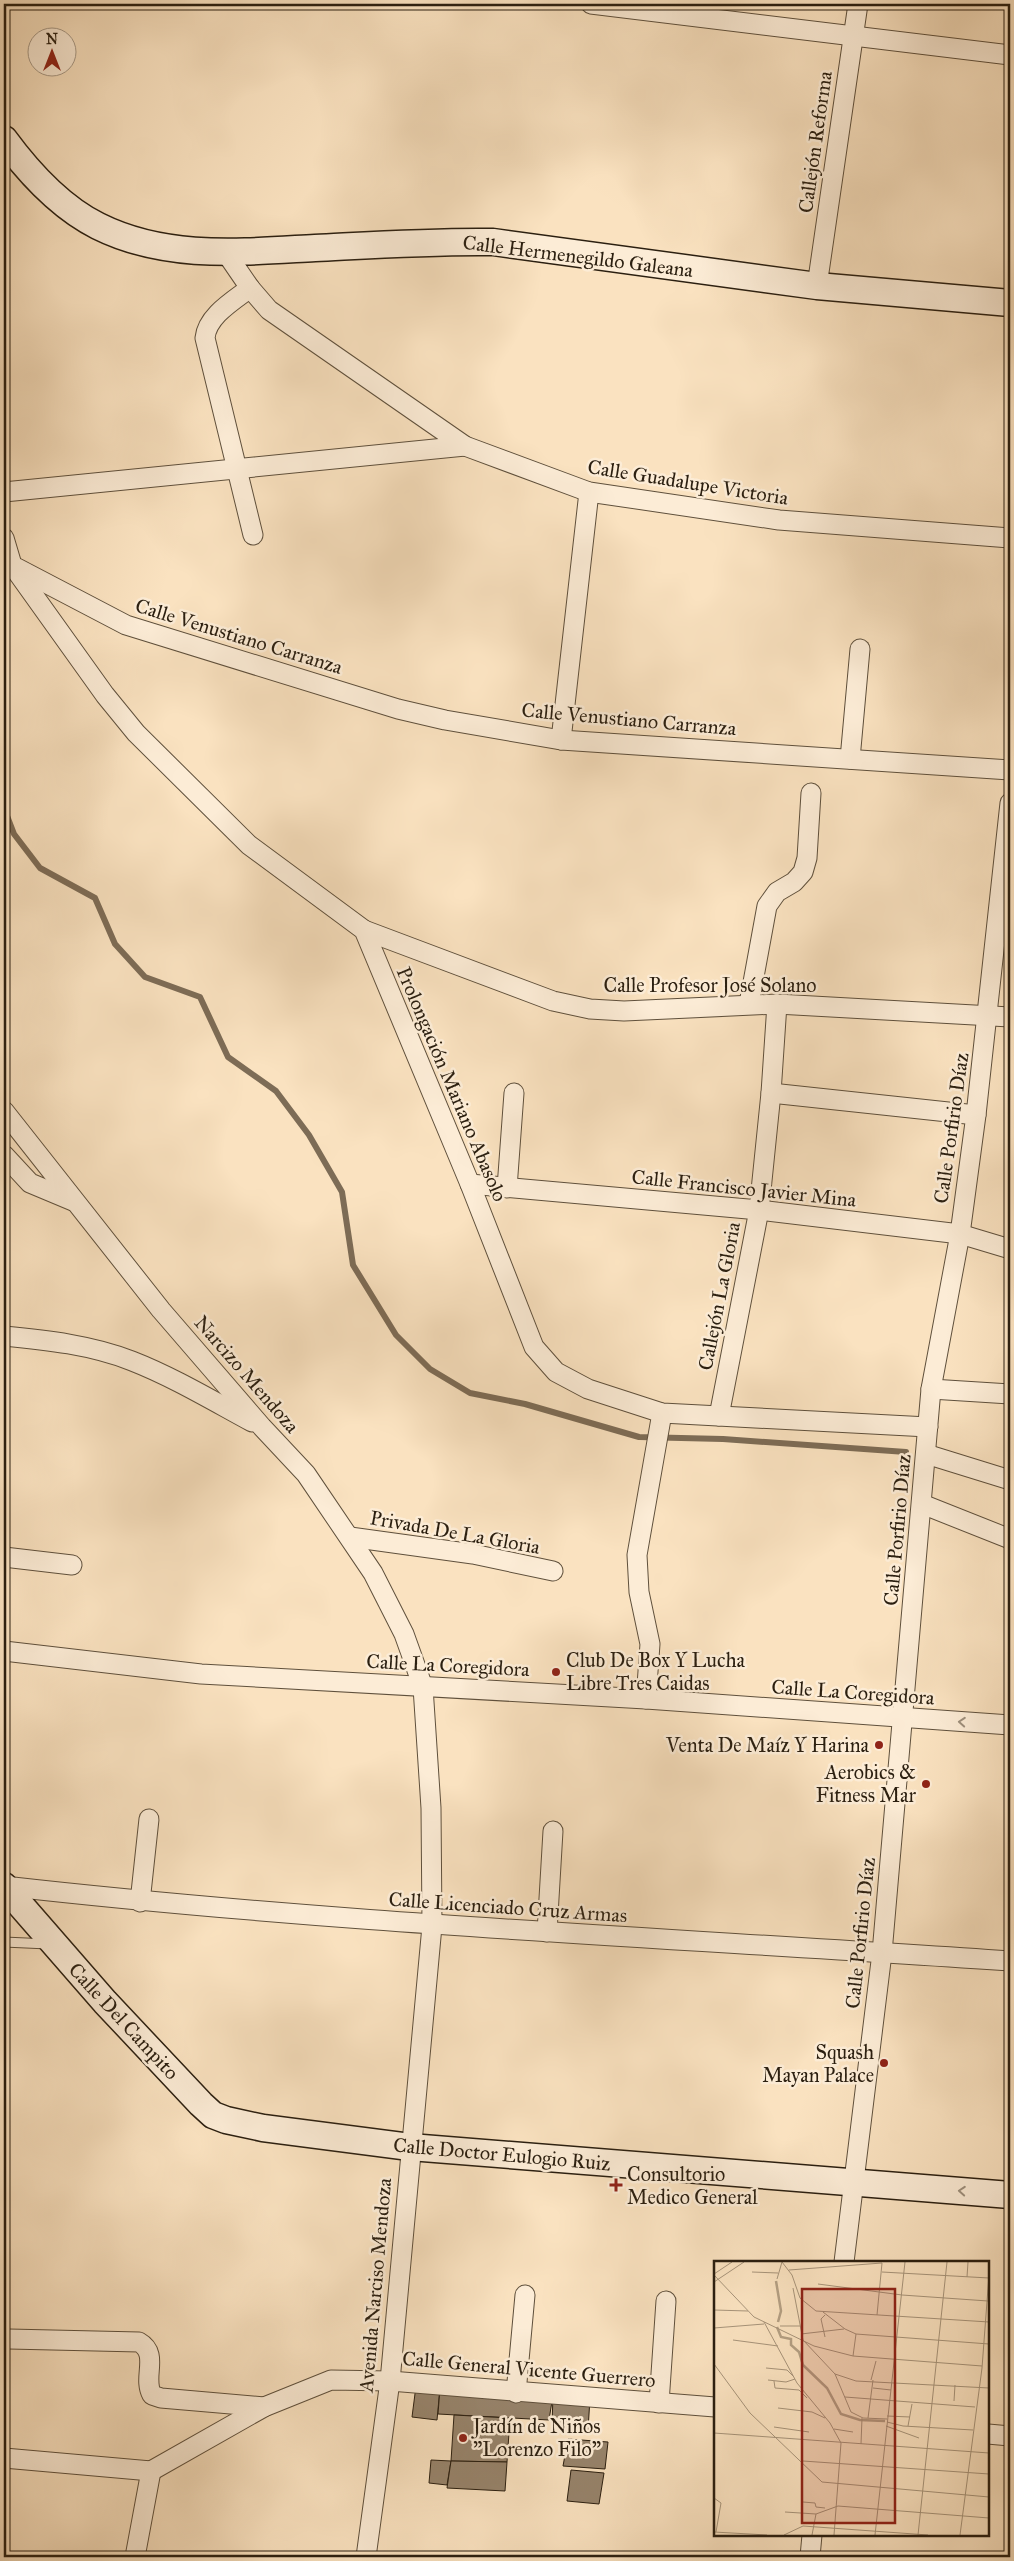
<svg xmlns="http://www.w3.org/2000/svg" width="1014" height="2561" viewBox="0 0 1014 2561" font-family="'IM FELL Great Primer',serif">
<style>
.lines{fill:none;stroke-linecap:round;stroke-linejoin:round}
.stream{stroke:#7d6c56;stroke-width:6}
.building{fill:#97846c;stroke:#2b1f10}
.lane-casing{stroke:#5f503c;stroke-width:11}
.street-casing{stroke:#5f503c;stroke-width:21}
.secondary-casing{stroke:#2b1f10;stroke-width:29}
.lane{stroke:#fcecd6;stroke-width:9}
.street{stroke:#fcecd6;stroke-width:19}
.secondary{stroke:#fcecd6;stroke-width:26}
.oneway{stroke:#9e907d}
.poi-dot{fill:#8f2418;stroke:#fcecd6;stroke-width:2}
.labels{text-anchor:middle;stroke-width:5;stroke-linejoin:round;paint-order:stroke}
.street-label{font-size:20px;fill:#2b1f10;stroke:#fcecd6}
.poi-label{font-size:20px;fill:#2b1f10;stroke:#fcecd6;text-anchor:start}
.inset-river{fill:none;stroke:#b4a084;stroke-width:2.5}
.inset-road{fill:none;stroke:#a7947a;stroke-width:1}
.view{fill:#8f2418;fill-opacity:0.15;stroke:#8f2418;stroke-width:2.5}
.inset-edge{fill:none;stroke:#2b1f10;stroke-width:2.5}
</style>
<rect width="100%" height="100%" fill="#fae2c0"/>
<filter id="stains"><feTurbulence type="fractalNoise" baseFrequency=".004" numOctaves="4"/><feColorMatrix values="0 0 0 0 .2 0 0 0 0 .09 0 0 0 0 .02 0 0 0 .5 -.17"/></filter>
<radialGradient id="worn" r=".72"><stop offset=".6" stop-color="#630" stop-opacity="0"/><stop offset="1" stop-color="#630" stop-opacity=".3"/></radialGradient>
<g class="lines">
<polyline class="stream" points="4,808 14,834 40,868 95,898 115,944 145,977 200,997 228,1057 276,1091 309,1135 342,1192 353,1265 396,1335 430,1369 470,1393 525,1404 639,1437 723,1439 906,1452"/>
</g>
<g class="building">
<polygon points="416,2386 440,2388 437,2420 412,2417"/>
<polygon points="440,2388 553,2395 549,2420 438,2414"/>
<polygon points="553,2395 590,2398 588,2430 552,2425"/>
<polygon points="454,2415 510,2418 507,2462 451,2461"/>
<polygon points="568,2439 608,2442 605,2469 563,2466"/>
<polygon points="431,2460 451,2461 447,2485 429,2483"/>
<polygon points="451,2461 507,2462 505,2491 447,2488"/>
<polygon points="571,2470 604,2473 599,2504 567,2501"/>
</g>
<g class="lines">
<g class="lane-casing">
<polyline id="lane" points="4,1942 48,1944"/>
</g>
<g class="street-casing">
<g id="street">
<polyline points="591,4 1010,55"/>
<polyline points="226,253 250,288 269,310 465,446 589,492 779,520 1010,538"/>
<polyline points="817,286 858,4"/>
<path d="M250,288C233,301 207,316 205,338L253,535"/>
<polyline points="4,492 465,446"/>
<polyline points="4,538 12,565 105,695 136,733 249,845 364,930 470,1184 534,1347 556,1372 588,1389 662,1413 928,1427"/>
<polyline points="17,568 126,625 398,709 445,720 561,740 1010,770"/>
<polyline points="561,740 589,492"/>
<polyline points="850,759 860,649"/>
<polyline points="364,930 553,1001 590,1009 624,1011 777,1004 1010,1017"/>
<polyline points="749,1004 767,906 777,892 794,882 803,872 807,858 811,793"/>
<polyline points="771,1093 976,1115"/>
<polyline points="4,1111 161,1310 262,1427 306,1474 373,1573 404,1634 423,1687 431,1808 432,1926 390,2381 366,2557"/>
<polyline points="4,1155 30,1183 73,1201"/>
<polyline points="470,1184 759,1210 960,1234 1010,1249"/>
<polyline points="507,1188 514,1093"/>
<path d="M4,1336C46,1340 92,1345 132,1361C173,1377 213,1401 252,1422"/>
<polyline points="931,1389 1010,1394"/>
<polyline points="719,1416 759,1210 771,1093 777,1004"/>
<polyline points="926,1454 1010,1480"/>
<polyline points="922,1504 1010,1539"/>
<polyline points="350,1537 473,1554 553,1571"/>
<polyline points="4,1557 72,1565"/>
<polyline points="4,1651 201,1674 646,1699 1010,1725"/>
<polyline points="646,1699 650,1644 639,1592 637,1555 662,1413"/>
<path d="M4,1886C339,1924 675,1938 1010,1961"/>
<polyline points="140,1902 149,1819"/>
<polyline points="547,1932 553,1831"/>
<polyline points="844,2262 882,1953 931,1389 960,1234 976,1115 1010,803"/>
<path d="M9,2339L139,2342C160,2354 142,2377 152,2395L161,2398L264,2407"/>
<polyline points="516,2393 525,2295"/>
<polyline points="659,2403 666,2301"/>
<polyline points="988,2434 1010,2436"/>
<polyline points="4,2458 151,2471"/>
<polyline points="151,2471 264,2407 331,2380 390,2381 715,2407"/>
<polyline points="135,2557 151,2471"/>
<polyline points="810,2557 812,2535"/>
</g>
</g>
<g class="secondary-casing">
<g id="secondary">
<path d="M4,139C29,173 60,207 98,226C166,260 241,252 315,248C374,245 434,241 493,242L817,286L1010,303"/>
<polyline points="4,1886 105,2002 201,2104 213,2115 226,2120 263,2128 410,2147 1010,2195"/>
</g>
</g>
<use href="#lane" class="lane"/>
<use href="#street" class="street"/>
<use href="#secondary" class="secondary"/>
</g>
<defs><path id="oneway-chevron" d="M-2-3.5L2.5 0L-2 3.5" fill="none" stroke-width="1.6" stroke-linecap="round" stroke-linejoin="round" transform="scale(1.25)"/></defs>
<g class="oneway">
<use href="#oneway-chevron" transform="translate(962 1722) rotate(-176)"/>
<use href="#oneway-chevron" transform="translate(962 2191) rotate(-176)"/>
</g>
<g class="poi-dot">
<circle cx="556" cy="1672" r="5"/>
<circle cx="879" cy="1745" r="5"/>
<circle cx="926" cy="1784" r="5"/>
<circle cx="884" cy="2063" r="5"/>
<path d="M613.5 2177.5h5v5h5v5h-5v5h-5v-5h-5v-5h5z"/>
<circle cx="463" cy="2438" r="5"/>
</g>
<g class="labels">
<g class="street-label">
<text transform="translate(815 142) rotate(-82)" y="7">Callejón Reforma</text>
<text transform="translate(578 256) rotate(7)" y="7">Calle Hermenegildo Galeana</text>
<text transform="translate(688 482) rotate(9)" y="7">Calle Guadalupe Victoria</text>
<text transform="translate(239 636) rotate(17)" y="7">Calle Venustiano Carranza</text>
<text transform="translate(629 719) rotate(5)" y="7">Calle Venustiano Carranza</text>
<text x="710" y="992">Calle Profesor José Solano</text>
<text transform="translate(452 1084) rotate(67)" y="7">Prolongación Mariano Abasolo</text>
<text transform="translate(951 1128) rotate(-82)" y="7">Calle Porfirio Díaz</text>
<text transform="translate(744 1188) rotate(6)" y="7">Calle Francisco Javier Mina</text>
<text transform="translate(719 1296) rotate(-79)" y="7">Callejón La Gloria</text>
<text transform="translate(247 1374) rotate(49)" y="7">Narcizo Mendoza</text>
<text transform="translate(897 1530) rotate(-85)" y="7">Calle Porfirio Díaz</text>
<text transform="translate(455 1532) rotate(10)" y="7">Privada De La Gloria</text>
<text transform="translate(448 1665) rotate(3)" y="7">Calle La Coregidora</text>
<text transform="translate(853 1692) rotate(4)" y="7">Calle La Coregidora</text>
<text transform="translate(508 1907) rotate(4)" y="7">Calle Licenciado Cruz Armas</text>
<text transform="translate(860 1933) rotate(-84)" y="7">Calle Porfirio Díaz</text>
<text transform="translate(124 2021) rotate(47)" y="7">Calle Del Campito</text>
<text transform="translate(502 2154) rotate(5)" y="7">Calle Doctor Eulogio Ruiz</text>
<text transform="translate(375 2285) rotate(-85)" y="7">Avenida Narciso Mendoza</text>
<text transform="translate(529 2369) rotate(5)" y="7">Calle General Vicente Guerrero</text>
</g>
<g class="poi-label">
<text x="566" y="1667">Club De Box Y Lucha<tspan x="566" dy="23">Libre Tres Caidas</tspan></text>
<text x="869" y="1752" text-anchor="end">Venta De Maíz Y Harina</text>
<text x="916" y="1779" text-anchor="end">Aerobics &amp;<tspan x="916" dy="23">Fitness Mar</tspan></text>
<text x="874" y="2059" text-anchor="end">Squash<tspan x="874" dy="23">Mayan Palace</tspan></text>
<text x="627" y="2181">Consultorio<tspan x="627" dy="23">Medico General</tspan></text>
<text x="473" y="2433">Jardín de Niños<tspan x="473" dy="23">"Lorenzo Filo"</tspan></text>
</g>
</g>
<g transform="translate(714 2261)">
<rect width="275" height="275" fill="#fae2c0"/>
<path class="inset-river" d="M62,20L67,50L64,61M63,66L67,76L77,78V84L85,91L89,104L113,127L127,153L146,159L171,160"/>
<path class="inset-road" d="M68,1L78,14L86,37L102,50L275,61M75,9L168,2L163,54M38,11L64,12M168,11L275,17M0,13L18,1M0,14L40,56L100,85L139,95L268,105M253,16L254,1M63,18L68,1M0,21L30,1M104,23L188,34L274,40M79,27L89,79L121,113L137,151L149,157L173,158M0,49L34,50M109,51L131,68L142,73L275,83M111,54L107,58L111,76M50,61L83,122L116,162L127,182L120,274M66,65H86M0,67L50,63M87,73L130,68M19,79L64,85M139,95L142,73M0,103L36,152L108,221L275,236M52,107L73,109L79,115M121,113L142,120L275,127M54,119L72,121L81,118M157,119L162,100M60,120L61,127L85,129L93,137M159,127L177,129M131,136L261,146M240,140L241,124M64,147L98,151L111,157M173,155L196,156M154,157L159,119M173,161L189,165L259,169M172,165L205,177M194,165L198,143M60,166L95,171M120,168L139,171M0,172L275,192M147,183L148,157M89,200L275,213M0,237L7,242L2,271M89,241L101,242L102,246L111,247M71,251L102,253M102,253L124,245L275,257M0,271L53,274M70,274L89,265L214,274M98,274L102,253M161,274L191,1M204,274L233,1M246,274L268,107L275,14"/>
<path class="view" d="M88,28H181V262H88Z"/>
<rect width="275" height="275" class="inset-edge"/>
</g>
<rect width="1014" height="2561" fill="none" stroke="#fae2c0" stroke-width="20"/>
<rect x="5" y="5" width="1004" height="2551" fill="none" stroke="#2b1f10" stroke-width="2.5"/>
<rect x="10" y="10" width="994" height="2541" fill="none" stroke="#2b1f10"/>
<g transform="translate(52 52)"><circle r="24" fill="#fcecd6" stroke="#a89a87"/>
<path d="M0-4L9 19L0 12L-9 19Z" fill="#8f2418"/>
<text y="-8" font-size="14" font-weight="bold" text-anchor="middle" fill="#2b1f10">N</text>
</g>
<rect width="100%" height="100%" filter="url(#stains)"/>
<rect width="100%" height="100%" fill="url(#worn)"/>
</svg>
